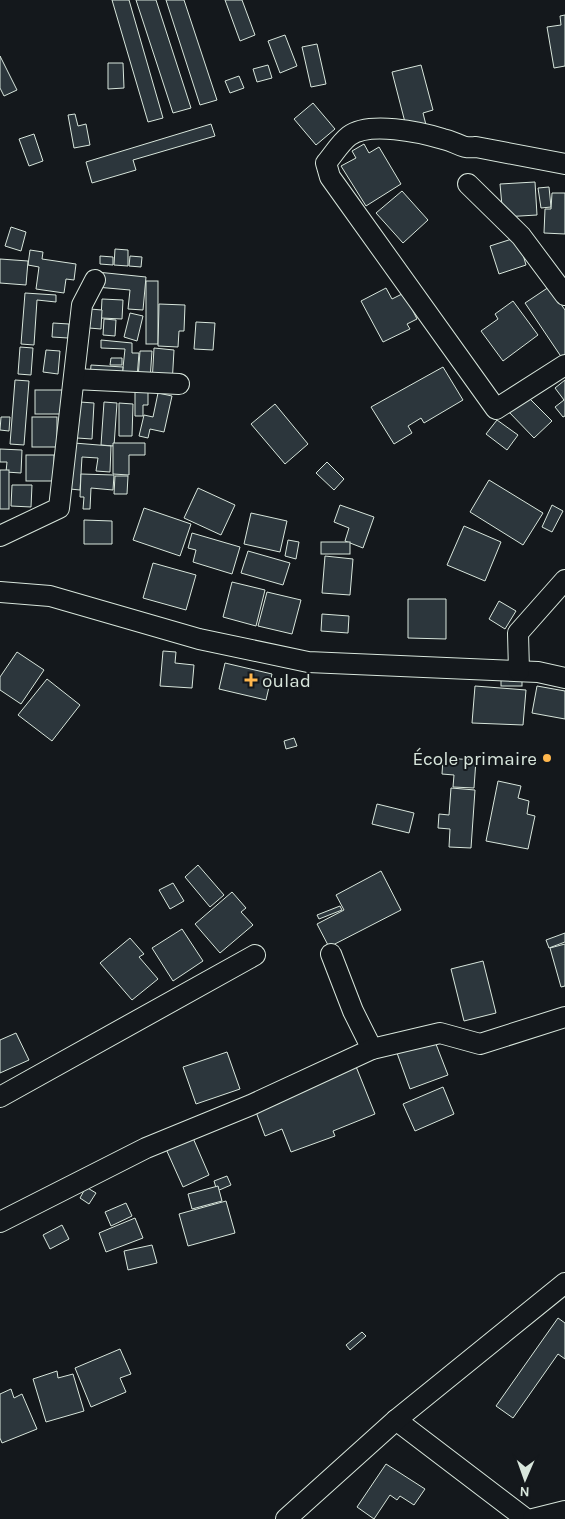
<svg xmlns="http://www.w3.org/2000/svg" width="565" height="1519" viewBox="0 0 565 1519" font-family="Karla,sans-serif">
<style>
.building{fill:#2c363c;stroke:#d8e6dc}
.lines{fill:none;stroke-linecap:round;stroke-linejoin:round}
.minor-casing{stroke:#d8e6dc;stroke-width:22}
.minor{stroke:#14181c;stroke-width:20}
.poi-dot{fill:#ffb74d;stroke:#14181c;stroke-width:2}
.labels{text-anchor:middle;stroke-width:4;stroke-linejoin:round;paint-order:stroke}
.poi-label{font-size:19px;fill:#d8e6dc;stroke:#14181c;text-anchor:start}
</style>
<rect width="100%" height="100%" fill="#14181c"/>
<g class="building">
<polygon points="112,0 129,0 163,118 148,122"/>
<polygon points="136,0 156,0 191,108 173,113"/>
<polygon points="166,0 184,0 217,100 200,105"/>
<polygon points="225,0 242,0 255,35 240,41"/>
<polygon points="565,15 565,66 554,68 547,27 561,25 560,16"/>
<polygon points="285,35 297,66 280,73 268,41"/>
<polygon points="317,44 326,84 311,87 302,47"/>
<polygon points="0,56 17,90 4,96 0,88"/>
<polygon points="108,63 123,63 124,88 108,89"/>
<polygon points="268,65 272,78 257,82 253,69"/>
<polygon points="421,65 433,110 423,113 426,125 407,130 392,72"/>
<polygon points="239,76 244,88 230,93 225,81"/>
<polygon points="313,103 335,129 316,145 294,119"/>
<polygon points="75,114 78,126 86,124 90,145 74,148 68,115"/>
<polygon points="211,124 215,136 133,160 136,170 92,183 86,162"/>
<polygon points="34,134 43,161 29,166 19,139"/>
<polygon points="364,144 369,153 379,147 401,184 366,206 341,166 356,158 352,151"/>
<polygon points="535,182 537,215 503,217 500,184"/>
<polygon points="549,187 551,207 541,208 538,188"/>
<polygon points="402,191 428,220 403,243 376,213"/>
<polygon points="552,193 565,193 565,234 544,233 545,209 551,209"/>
<polygon points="11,227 26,232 21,251 5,246"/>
<polygon points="518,237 526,265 499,274 490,246"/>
<polygon points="115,249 128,250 128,266 114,265"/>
<polygon points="30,250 43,252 42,259 76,264 74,280 66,279 64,293 36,289 39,267 28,265"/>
<polygon points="100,256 113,257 113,265 100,264"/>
<polygon points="130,256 142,257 141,267 129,266"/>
<polygon points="0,259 28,261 26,285 0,283"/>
<polygon points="97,272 146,277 143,310 128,309 130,290 96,287"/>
<rect x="146" y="281" width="12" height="63"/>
<polygon points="549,287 565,310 565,356 562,358 525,303"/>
<polygon points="386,288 392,299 404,293 417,319 407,324 410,329 383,342 361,301"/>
<polygon points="25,293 56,295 56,302 37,300 34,345 21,344"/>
<polygon points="102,299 123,300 122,319 101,318"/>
<polygon points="513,301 538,335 503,361 481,331 498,319 495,314"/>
<polygon points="159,304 185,305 184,331 179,331 178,347 158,346"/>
<polygon points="90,309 102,310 101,329 89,328"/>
<polygon points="130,313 143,316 137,341 124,337"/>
<polygon points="104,319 116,320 115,336 103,335"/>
<polygon points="196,322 215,323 213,350 194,349"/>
<polygon points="53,323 69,324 68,338 52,337"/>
<polygon points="101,340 132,343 132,353 139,353 137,378 122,377 125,349 101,348"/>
<polygon points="20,347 33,348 31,375 18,374"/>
<polygon points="154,348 174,350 172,385 152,383"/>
<polygon points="46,350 60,351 58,374 43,372"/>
<polygon points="140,351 152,351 150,380 138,379"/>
<polygon points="111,358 122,358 122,365 110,365"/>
<polygon points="91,365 123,367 122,380 90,378"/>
<polygon points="443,367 463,400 424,423 421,418 408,426 412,433 394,444 371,407"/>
<polygon points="15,380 29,381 24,445 10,444"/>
<polygon points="565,380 565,416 563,417 555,407 564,400 555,388"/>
<rect x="35" y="390" width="30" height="24"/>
<polygon points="135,391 148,391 148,405 143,405 143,416 135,416"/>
<polygon points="158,393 172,396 164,432 150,429 148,438 139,436 144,415 153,417"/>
<polygon points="525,394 552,421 534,438 508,411"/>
<polygon points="80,402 94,403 92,439 77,438"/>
<polygon points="104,402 117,403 114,446 101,445"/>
<polygon points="119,403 133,404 132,436 119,436"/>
<polygon points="275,404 308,444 285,464 251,424"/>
<polygon points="1,417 10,417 9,431 0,430"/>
<rect x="32" y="417" width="25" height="30"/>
<polygon points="497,420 518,435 507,450 486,434"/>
<polygon points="74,443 111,446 110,472 96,471 98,458 82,457 80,490 70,489"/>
<polygon points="113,443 145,443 145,455 129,455 129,475 113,474"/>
<polygon points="0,449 22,450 21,473 6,472 7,462 0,462"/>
<rect x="26" y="455" width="28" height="26"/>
<polygon points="327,462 344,479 334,490 316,473"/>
<rect x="0" y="470" width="9" height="39"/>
<polygon points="81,474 114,475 113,490 91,488 90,509 83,509 84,497 80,497"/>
<polygon points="115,476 128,476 127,494 114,494"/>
<polygon points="489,480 543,513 523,545 470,512"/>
<polygon points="12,485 32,485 31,507 11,506"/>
<polygon points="198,488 235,505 221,535 184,518"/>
<polygon points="340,505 374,517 363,548 345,541 349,528 334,522"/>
<polygon points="552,505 563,511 552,532 542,527"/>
<polygon points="144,508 191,524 180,556 133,540"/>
<polygon points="251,513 287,521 280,552 244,544"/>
<polygon points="84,520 112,521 112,544 84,544"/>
<polygon points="464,526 501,542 485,581 447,565"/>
<polygon points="192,533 240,547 232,574 193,562 196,550 188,548"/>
<polygon points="288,540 299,542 296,559 285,556"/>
<rect x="321" y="542" width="29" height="12"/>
<polygon points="248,551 290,563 283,585 241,573"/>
<polygon points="325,556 353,559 350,595 322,593"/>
<polygon points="153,563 196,575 186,610 143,598"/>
<polygon points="232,582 265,590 256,626 223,617"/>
<polygon points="267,592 301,600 292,634 258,626"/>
<polygon points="408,599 446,599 446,639 408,638"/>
<polygon points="499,601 516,611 505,629 489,619"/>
<polygon points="322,614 349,616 348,633 321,631"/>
<polygon points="163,651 176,652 175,663 194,665 192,688 160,686"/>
<polygon points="17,652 44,670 21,704 0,690 0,677"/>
<polygon points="225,663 272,674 266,700 219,689"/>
<rect x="501" y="674" width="21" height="12"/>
<polygon points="47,679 80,705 52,741 18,715"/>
<polygon points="475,686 526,690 523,725 472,723"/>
<polygon points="537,686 565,691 565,719 532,713"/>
<polygon points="294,738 297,746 286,749 284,741"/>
<polygon points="443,758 476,760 474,788 453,787 454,775 442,774"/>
<polygon points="498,781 521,786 518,798 529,801 527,814 535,816 528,849 486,841"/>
<polygon points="451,788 475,790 471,848 449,847 450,829 438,828 439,814 449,815"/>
<polygon points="377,804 414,813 409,833 372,824"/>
<polygon points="198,865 224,895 210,907 185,877"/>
<polygon points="381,871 401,910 329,947 317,924 344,910 336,895"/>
<polygon points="173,883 184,901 170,909 159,890"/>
<polygon points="232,892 246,908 241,912 253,925 220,953 195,924"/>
<polygon points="340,906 342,910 319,919 317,915"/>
<polygon points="182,929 203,961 173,981 152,948"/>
<polygon points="565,933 565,942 549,948 546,940"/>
<polygon points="130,938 144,954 139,957 158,979 132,1000 100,963"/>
<polygon points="565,944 565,986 561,987 550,948"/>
<polygon points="483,961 496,1013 464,1021 451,969"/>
<polygon points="16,1033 29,1060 0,1073 0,1040"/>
<polygon points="434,1039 448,1075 410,1089 397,1053"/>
<polygon points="227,1052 240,1089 196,1104 183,1067"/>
<polygon points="355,1064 375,1114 333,1131 335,1136 291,1152 282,1129 265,1136 256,1112 280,1103 277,1095"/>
<polygon points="443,1087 454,1114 415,1131 403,1104"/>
<polygon points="193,1138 209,1175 183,1187 166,1149"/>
<polygon points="227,1176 231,1185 217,1191 214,1181"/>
<polygon points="218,1186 222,1201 192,1209 188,1194"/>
<polygon points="86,1187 96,1193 89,1204 80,1198"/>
<polygon points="226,1201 235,1233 188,1246 179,1214"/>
<polygon points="126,1203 132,1216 111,1226 105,1212"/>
<polygon points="135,1218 143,1238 106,1252 99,1233"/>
<polygon points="62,1225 69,1239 50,1249 43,1235"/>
<polygon points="152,1245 157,1263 128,1270 124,1251"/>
<polygon points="558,1318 565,1323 565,1359 558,1354 513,1418 496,1406"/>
<polygon points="362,1332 366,1336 350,1350 346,1345"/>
<polygon points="120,1349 131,1374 120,1378 126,1392 91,1407 75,1368"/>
<polygon points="57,1371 58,1378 73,1374 84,1411 46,1422 33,1379"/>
<polygon points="11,1389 14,1398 22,1394 37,1429 2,1443 0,1438 0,1394"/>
<polygon points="386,1464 425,1489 414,1505 400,1496 397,1500 390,1495 374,1519 357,1507"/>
</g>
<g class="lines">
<g class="minor-casing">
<g id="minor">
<path d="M565,164L476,147C460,149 458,142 443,139C420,132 369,121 349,136C340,143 333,155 326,163L330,177L496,409L565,365"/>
<polyline points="468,184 521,236 565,295"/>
<polyline points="74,379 179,384"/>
<polyline points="0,536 59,508 82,305 95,280"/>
<polyline points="0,592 50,596 199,639 308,662 538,672 565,678"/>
<polyline points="519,671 518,633 565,580"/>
<polyline points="331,954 353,1011 372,1049"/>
<polyline points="0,1097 255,955"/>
<polyline points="0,1222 146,1148 251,1105 372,1049 440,1033 480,1044 565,1017"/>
<polyline points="396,1420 526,1519"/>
<polyline points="286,1519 396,1420 565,1283"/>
<polyline points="533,1519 565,1511"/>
</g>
</g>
<use href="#minor" class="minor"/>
</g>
<g class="poi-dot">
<path d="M248.5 672.5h5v5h5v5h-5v5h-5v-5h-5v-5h5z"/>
<circle cx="547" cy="758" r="5"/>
</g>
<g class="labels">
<g class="poi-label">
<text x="262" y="687">oulad</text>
<text x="537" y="765" text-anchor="end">École primaire</text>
</g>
</g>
<g transform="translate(525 1479) rotate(182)" stroke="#14181c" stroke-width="4" paint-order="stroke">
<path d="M0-4L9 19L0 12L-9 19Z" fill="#d8e6dc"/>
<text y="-8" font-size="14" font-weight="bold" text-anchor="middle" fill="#d8e6dc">N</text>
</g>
</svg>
